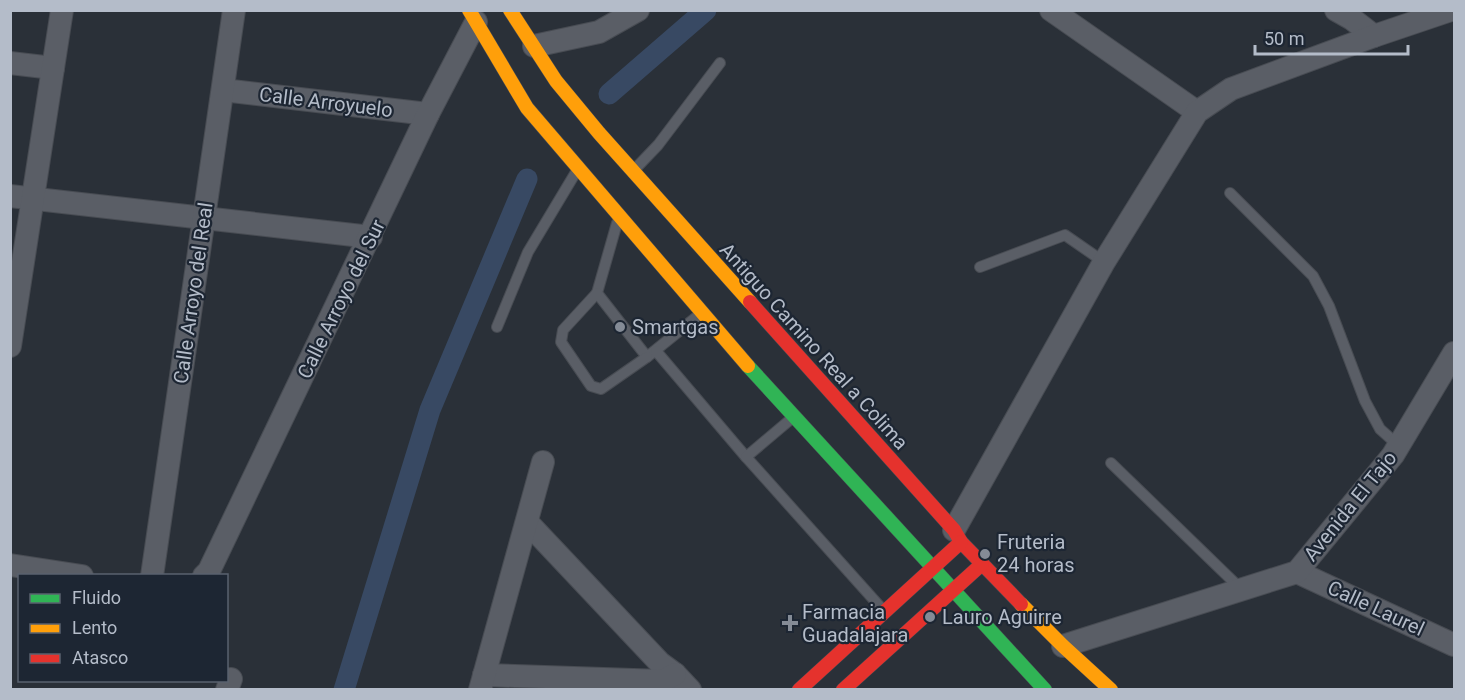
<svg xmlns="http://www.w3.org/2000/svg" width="1465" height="700" viewBox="0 0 1465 700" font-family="Roboto,sans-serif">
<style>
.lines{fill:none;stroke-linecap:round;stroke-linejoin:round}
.canal{stroke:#384963;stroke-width:21}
.lane-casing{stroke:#484c53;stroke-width:12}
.street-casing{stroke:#484c53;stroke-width:24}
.fast-casing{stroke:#484c53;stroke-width:15}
.slow-casing{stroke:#484c53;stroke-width:15}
.jam-casing{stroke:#484c53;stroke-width:15}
.lane{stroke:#5a5e66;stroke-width:10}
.street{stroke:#5a5e66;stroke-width:22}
.fast{stroke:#30b455;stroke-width:14}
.slow{stroke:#ff9f0a;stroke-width:14}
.jam{stroke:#e5322d;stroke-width:14}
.poi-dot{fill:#848b96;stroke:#1d2633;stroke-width:2}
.labels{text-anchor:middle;stroke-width:4.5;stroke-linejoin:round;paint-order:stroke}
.street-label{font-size:20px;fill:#b4bcc9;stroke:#1d2633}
.poi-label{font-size:20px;fill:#b4bcc9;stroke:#1d2633;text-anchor:start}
</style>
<rect width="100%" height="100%" fill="#2a3038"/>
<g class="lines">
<g class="canal">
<polyline points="609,94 706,10"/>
<polyline points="344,690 430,410 527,179"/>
</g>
<g class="lane-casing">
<g id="lane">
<polyline points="635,169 658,145 720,63"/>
<polyline points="1230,193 1313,276 1329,306 1365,401 1380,429 1399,446"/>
<polyline points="617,223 597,293 647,357 699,315"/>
<polyline points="980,267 1065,235 1104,262"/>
<polyline points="597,293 563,330 561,342 591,386 601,389 647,357"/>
<polyline points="497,327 528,252 576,172"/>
<polyline points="656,351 746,457"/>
<polyline points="791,419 746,457 883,610"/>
<polyline points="1111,463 1241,589"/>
</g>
</g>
<g class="street-casing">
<g id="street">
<polyline points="1051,10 1197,112"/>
<polyline points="1336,10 1352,19 1374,36"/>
<polyline points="534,46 599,32 638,10"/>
<polyline points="10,63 53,68"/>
<polyline points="223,90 428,114"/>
<polyline points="10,196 371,237"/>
<polyline points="10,346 62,10"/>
<polyline points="527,522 660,663 675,674 690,690"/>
<polyline points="954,530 1104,262 1197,112 1231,89 1374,36 1451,10"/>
<polyline points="10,565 82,576"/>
<polyline points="1297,572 1454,645"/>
<polyline points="152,576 234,10"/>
<polyline points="204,576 209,571 428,114 476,22"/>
<polyline points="1063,646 1297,572 1393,455 1454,353"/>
<polyline points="484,675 663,681 675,674"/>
<polyline points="227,690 231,679"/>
<polyline points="480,690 543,462"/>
</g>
</g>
<g class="fast-casing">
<polyline id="fast" points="748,366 1045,690"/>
</g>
<g class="slow-casing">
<g id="slow">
<polyline points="469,10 527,108 748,366"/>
<polyline points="510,10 556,81 599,133 750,302"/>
<polyline points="1021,604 1063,646 1111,690"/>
</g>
</g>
<g class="jam-casing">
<g id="jam">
<polyline points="750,302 954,530 961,542 1021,604"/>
<polyline points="799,690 961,542"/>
<polyline points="843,690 982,564"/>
</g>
</g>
<use href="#lane" class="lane"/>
<use href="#street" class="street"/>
<use href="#fast" class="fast"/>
<use href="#slow" class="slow"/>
<use href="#jam" class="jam"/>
</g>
<g class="poi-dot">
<circle cx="620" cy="327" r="6"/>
<circle cx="985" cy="554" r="6"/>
<circle cx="930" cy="617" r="6"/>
<path d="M787 614h6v6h6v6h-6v6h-6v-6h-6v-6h6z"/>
</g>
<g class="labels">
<g class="street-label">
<text transform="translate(326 102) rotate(7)" y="7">Calle Arroyuelo</text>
<text transform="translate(193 293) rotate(-82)" y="7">Calle Arroyo del Real</text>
<text transform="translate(341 299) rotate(-64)" y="7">Calle Arroyo del Sur</text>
<text transform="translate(814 346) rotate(48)" y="7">Antiguo Camino Real a Colima</text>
<text transform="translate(1350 506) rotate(-51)" y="7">Avenida El Tajo</text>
<text transform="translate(1376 608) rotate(25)" y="7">Calle Laurel</text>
</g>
<g class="poi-label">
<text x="632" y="334">Smartgas</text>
<text x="997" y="549">Fruteria<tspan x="997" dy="23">24 horas</tspan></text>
<text x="802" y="619">Farmacia<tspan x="802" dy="23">Guadalajara</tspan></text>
<text x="942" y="624">Lauro Aguirre</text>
</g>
</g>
<rect width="1465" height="700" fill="none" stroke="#b4bcc9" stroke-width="24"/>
<rect x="18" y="574" width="210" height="108" fill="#1d2633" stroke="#59626f" stroke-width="1.5"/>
<rect x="30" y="594" width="30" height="9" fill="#30b455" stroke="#59626f" stroke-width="1.5"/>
<text x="72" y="604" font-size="18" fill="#b4bcc9">Fluido</text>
<rect x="30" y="624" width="30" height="9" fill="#ff9f0a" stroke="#59626f" stroke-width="1.5"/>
<text x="72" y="634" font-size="18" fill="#b4bcc9">Lento</text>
<rect x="30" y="654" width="30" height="9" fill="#e5322d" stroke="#59626f" stroke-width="1.5"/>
<text x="72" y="664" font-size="18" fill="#b4bcc9">Atasco</text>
<path d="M1255 45v9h153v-9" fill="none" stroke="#b4bcc9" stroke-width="3"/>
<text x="1264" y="45" font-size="18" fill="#b4bcc9" stroke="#1d2633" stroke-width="4.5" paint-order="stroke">50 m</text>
</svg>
